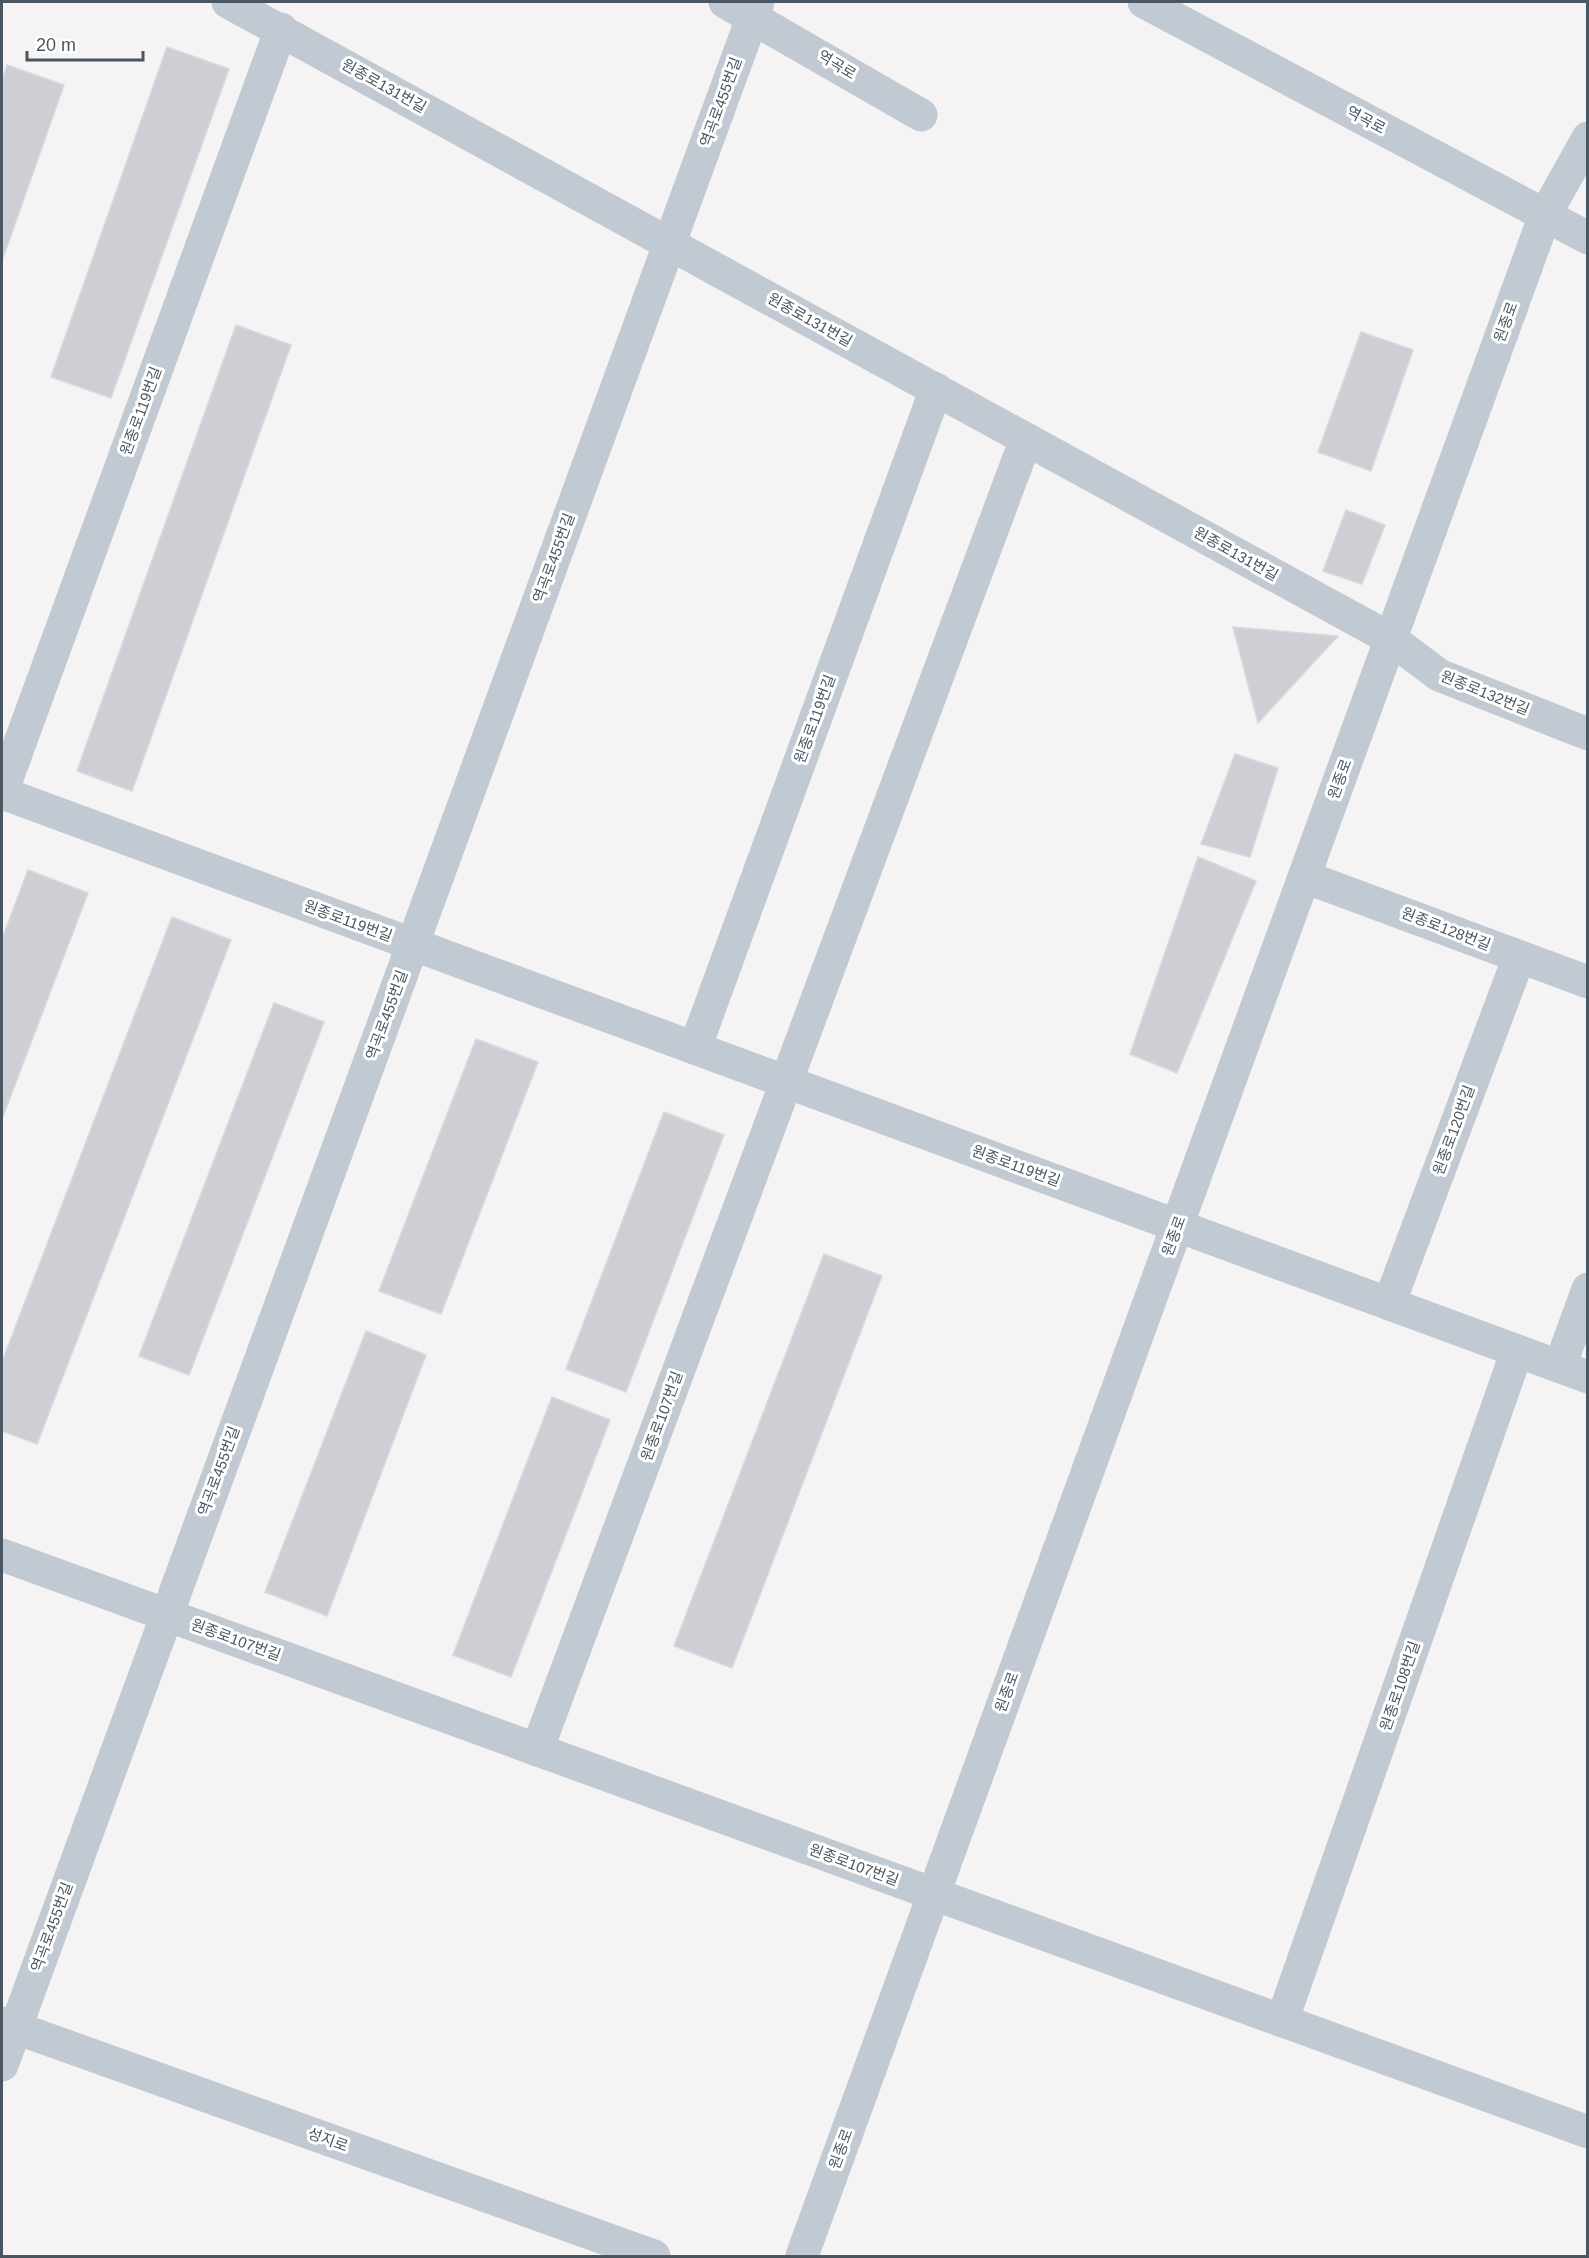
<svg xmlns="http://www.w3.org/2000/svg" width="1589" height="2258" viewBox="0 0 1589 2258" font-family="Arial,'Noto Sans KR',sans-serif">
<style>
.building{fill:#cdcfd5;stroke:#d7d9de;stroke-width:1.5}
.lines{fill:none;stroke-linecap:round;stroke-linejoin:round}
.minor{stroke:#c1cad2;stroke-width:33}
.labels{text-anchor:middle;stroke-width:6;stroke-linejoin:round;paint-order:stroke}
.street-label{font-size:15px;fill:#4a5661;stroke:#fff}
</style>
<rect width="100%" height="100%" fill="#f5f3f3"/>
<g class="building">
<polygon points="167,47 229,69 111,398 51,377"/>
<polygon points="7,65 64,85 2,261 2,81"/>
<polygon points="236,325 291,345 132,791 77,771"/>
<polygon points="1361,332 1413,350 1371,471 1318,452"/>
<polygon points="1346,510 1385,525 1362,584 1323,571"/>
<polygon points="1233,627 1338,636 1258,723"/>
<polygon points="1235,754 1278,768 1250,857 1201,844"/>
<polygon points="1198,857 1256,881 1177,1073 1130,1054"/>
<polygon points="28,870 88,893 2,1119 2,939"/>
<polygon points="172,917 231,940 37,1444 2,1431 2,1362"/>
<polygon points="274,1003 324,1022 189,1375 139,1356"/>
<polygon points="476,1039 538,1062 441,1314 379,1291"/>
<polygon points="664,1112 724,1135 626,1392 566,1369"/>
<polygon points="824,1254 882,1276 732,1668 674,1646"/>
<polygon points="366,1331 426,1355 327,1616 265,1592"/>
<polygon points="552,1397 610,1420 511,1677 453,1655"/>
</g>
<g class="lines">
<g class="minor">
<polyline points="228,2 1391,639 1439,675 1588,734"/>
<polyline points="725,2 921,115"/>
<polyline points="1144,2 1588,238"/>
<polyline points="2,792 281,29"/>
<polyline points="2,793 1588,1377"/>
<polyline points="1305,877 1588,982"/>
<polyline points="695,1048 936,389"/>
<polyline points="1389,1304 1519,957"/>
<polyline points="1560,1366 1588,1289"/>
<polyline points="2,1555 1588,2132"/>
<polyline points="537,1750 1026,439"/>
<polyline points="1282,2021 1517,1351"/>
<polyline points="2,2023 654,2256"/>
<polyline points="2,2065 758,2"/>
<polyline points="802,2256 1545,215 1588,138"/>
</g>
</g>
<g class="labels">
<g class="street-label">
<text transform="translate(837 65) rotate(31)" y="5">역곡로</text>
<text transform="translate(384 86) rotate(29)" y="5">원종로131번길</text>
<text transform="translate(721 102) rotate(-70)" y="5">역곡로455번길</text>
<text transform="translate(1366 120) rotate(28)" y="5">역곡로</text>
<text transform="translate(810 320) rotate(29)" y="5">원종로131번길</text>
<text transform="translate(1506 322) rotate(-70)" y="5">원종로</text>
<text transform="translate(141 411) rotate(-70)" y="5">원종로119번길</text>
<text transform="translate(1236 554) rotate(29)" y="5">원종로131번길</text>
<text transform="translate(554 558) rotate(-70)" y="5">역곡로455번길</text>
<text transform="translate(1485 693) rotate(22)" y="5">원종로132번길</text>
<text transform="translate(815 719) rotate(-70)" y="5">원종로119번길</text>
<text transform="translate(1340 779) rotate(-70)" y="5">원종로</text>
<text transform="translate(348 921) rotate(20)" y="5">원종로119번길</text>
<text transform="translate(1446 929) rotate(21)" y="5">원종로128번길</text>
<text transform="translate(387 1015) rotate(-70)" y="5">역곡로455번길</text>
<text transform="translate(1454 1130) rotate(-70)" y="5">원종로120번길</text>
<text transform="translate(1016 1166) rotate(20)" y="5">원종로119번길</text>
<text transform="translate(1174 1236) rotate(-70)" y="5">원종로</text>
<text transform="translate(662 1416) rotate(-70)" y="5">원종로107번길</text>
<text transform="translate(219 1471) rotate(-70)" y="5">역곡로455번길</text>
<text transform="translate(236 1640) rotate(20)" y="5">원종로107번길</text>
<text transform="translate(1400 1686) rotate(-71)" y="5">원종로108번길</text>
<text transform="translate(1007 1692) rotate(-70)" y="5">원종로</text>
<text transform="translate(854 1865) rotate(20)" y="5">원종로107번길</text>
<text transform="translate(52 1927) rotate(-70)" y="5">역곡로455번길</text>
<text transform="translate(328 2140) rotate(20)" y="5">성지로</text>
<text transform="translate(841 2149) rotate(-70)" y="5">원종로</text>
</g>
</g>
<rect width="1589" height="2258" fill="none" stroke="#4a5661" stroke-width="6"/>
<path d="M27 51v9h116v-9" fill="none" stroke="#4a5661" stroke-width="3"/>
<text x="36" y="51" font-size="18" fill="#4a5661" stroke="#ffffff" stroke-width="4.5" paint-order="stroke">20 m</text>
</svg>
